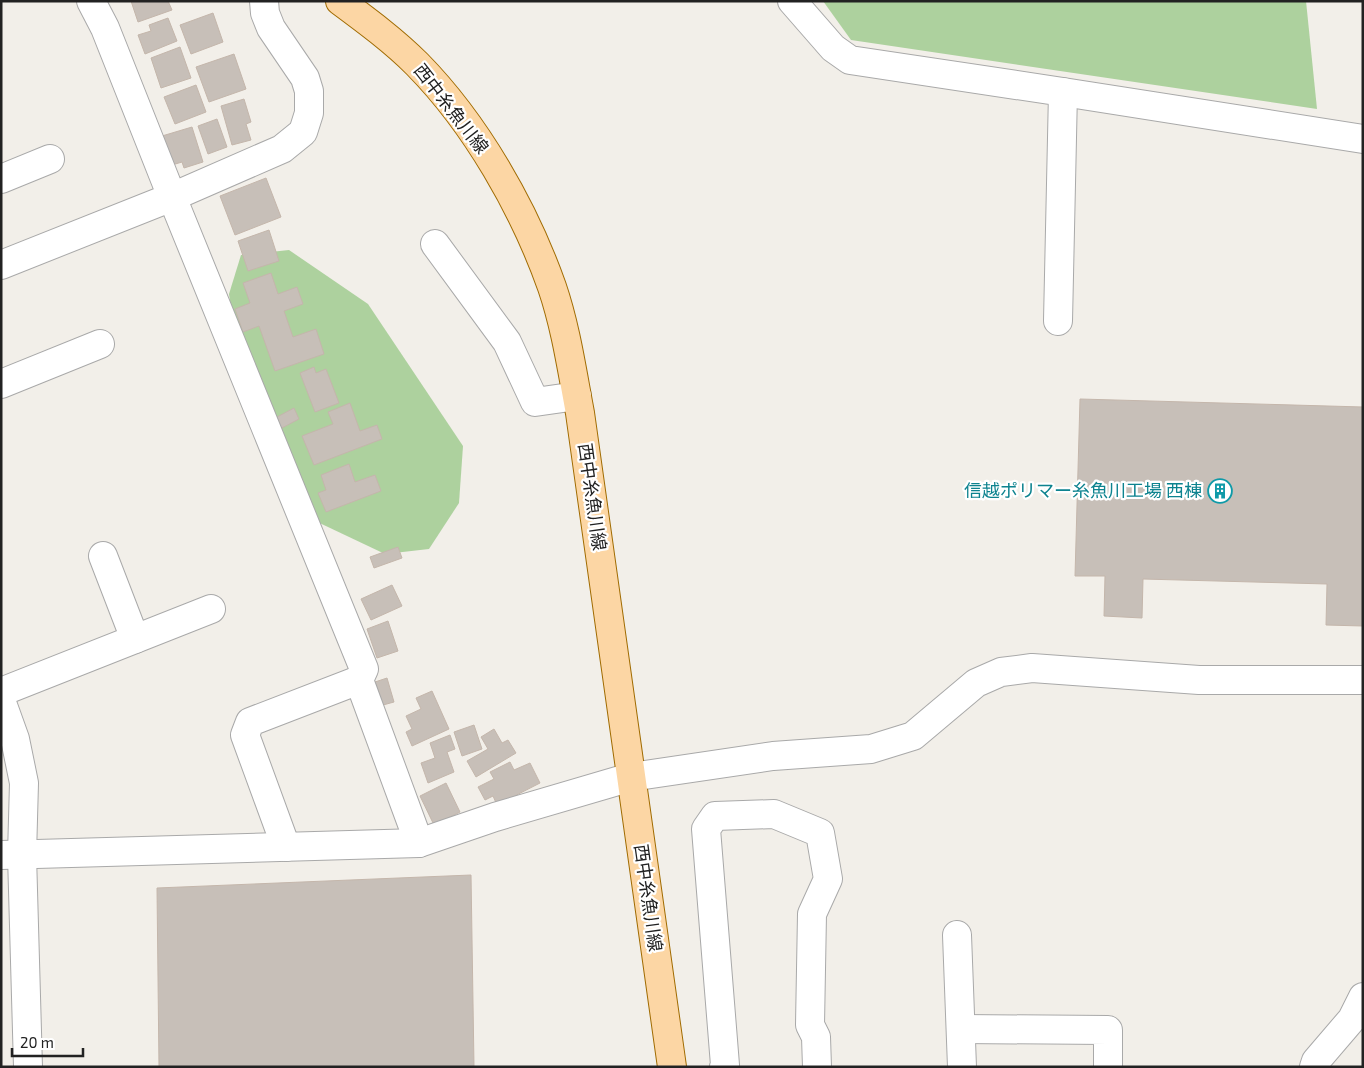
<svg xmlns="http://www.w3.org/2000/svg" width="1364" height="1068" viewBox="0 0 1364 1068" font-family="'Exo 2','Noto Sans JP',sans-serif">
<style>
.forest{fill:#add19e}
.building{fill:#c7bfb8;stroke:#c4b6ab}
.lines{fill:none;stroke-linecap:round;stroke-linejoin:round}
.minor-casing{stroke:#a9a9a9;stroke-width:30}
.major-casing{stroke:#a06b00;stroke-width:30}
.minor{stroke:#fff;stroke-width:28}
.major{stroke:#fcd6a4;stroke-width:28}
.labels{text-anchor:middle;stroke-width:4.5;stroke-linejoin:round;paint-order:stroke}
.street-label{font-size:18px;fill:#222;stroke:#fff}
.culture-label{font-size:18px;fill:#0d838f;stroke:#fff;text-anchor:end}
</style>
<rect width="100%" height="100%" fill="#f2efe9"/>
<g class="forest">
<polygon points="823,1 1306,1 1317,109 851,40"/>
<polygon points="289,250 368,304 463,446 459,503 429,549 385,554 309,518 235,338 229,294 241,255"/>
</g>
<g class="building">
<polygon points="131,1 168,1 172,10 138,22"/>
<polygon points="213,13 223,42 191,54 180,25"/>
<polygon points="168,18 177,41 145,54 138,35 151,31 149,25"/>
<polygon points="180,47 191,78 161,88 151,58"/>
<polygon points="234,54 246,89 209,102 196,67"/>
<polygon points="196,85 206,112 175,124 164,97"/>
<polygon points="244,99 251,122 246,124 251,140 232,145 221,106"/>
<polygon points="217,119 227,147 208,154 198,126"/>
<polygon points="192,127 203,162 184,168 182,162 172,165 162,136"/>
<polygon points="266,178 281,217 235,235 220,196"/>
<polygon points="269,230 279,261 248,271 238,241"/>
<polygon points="271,273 278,294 297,287 303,304 284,311 293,337 316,329 324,354 275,371 259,326 243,332 235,309 250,303 243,283"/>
<polygon points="314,367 316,373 326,369 339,403 315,412 300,373"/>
<polygon points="1080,399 1363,407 1363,626 1326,625 1327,584 1143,579 1142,618 1104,616 1105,576 1075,576"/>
<polygon points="350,403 360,431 377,425 382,439 314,465 302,436 333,424 328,412"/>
<polygon points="294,408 299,419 280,429 275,418"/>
<polygon points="349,464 355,482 375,475 381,491 326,512 318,493 326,490 321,475"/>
<polygon points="398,547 402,558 374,568 370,557"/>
<polygon points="392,585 402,606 371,620 361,599"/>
<polygon points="388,621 398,651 377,658 367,629"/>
<polygon points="387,678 394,702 383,705 375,682"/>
<polygon points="432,691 449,729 412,746 406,732 412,729 406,716 421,709 416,698"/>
<polygon points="474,725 482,749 462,756 454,732"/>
<polygon points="494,729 502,743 508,740 516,753 476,777 467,761 488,749 481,737"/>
<polygon points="450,735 455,749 447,752 454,772 428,783 421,763 435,758 430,743"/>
<polygon points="510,762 514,770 530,763 540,783 497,805 493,796 485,800 478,787 494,779 490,772"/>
<polygon points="446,783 460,812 434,825 420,796"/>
<polygon points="471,875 474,1067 159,1067 157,888"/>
</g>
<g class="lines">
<g class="minor-casing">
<g id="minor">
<polyline points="91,1 105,28 172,197 364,669 359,680 419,843"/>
<polyline points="792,1 833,48 850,60 1063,92 1058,321"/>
<polyline points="1063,92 1363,139"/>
<polyline points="1,179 50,159"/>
<polyline points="435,244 507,342 535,402 577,396"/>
<polyline points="1,265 172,197 282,149 303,132 309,113 309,91 305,78 271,28 265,13 264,1"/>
<polyline points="1,384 100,344"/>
<polyline points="103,556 135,639"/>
<polyline points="1,692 211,609"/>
<polyline points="1,700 15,739 24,783 22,855 28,1067"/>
<polyline points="286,847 245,735 250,722 359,680"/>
<polyline points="1,855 419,843 495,817 631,777 773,756 871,749 913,736 976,683 1001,672 1032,668 1199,680 1363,680"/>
<polyline points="957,935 962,1067"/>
<polyline points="961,1029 1108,1030 1108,1067"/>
<polyline points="724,1067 725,1065 706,829 715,816 774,814 820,833 828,879 812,914 810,1025 816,1037 817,1067"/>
<polyline points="1314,1067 1316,1061 1352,1019 1363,997"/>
</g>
</g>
<g class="major-casing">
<path id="major" d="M340,1C367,21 394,41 417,64C476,124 524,208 552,287C566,328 572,371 580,413L672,1067"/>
</g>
<use href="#minor" class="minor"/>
<use href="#major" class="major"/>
</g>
<defs>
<g id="building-ring" transform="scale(1.25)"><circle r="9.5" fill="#fff" stroke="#0f9aa8" stroke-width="1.5"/><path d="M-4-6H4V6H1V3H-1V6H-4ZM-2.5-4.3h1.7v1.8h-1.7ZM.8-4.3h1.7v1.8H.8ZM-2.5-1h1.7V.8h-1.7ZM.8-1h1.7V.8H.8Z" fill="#0f9aa8"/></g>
</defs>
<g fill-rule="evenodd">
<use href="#building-ring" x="1220" y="491"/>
</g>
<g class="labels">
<g class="street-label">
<text transform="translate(451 109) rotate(52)" y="6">西中糸魚川線</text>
<text transform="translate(592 497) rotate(82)" y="6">西中糸魚川線</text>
<text transform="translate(648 898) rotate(82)" y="6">西中糸魚川線</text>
</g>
<g class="culture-label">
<text x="1202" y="497">信越ポリマー糸魚川工場 西棟</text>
</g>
</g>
<rect width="1364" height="1068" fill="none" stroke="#222222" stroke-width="5"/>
<path d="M12 1048v8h71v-8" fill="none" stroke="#222222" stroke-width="2.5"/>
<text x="20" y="1048" font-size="15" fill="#222222" stroke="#ffffff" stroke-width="4" paint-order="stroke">20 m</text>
</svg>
